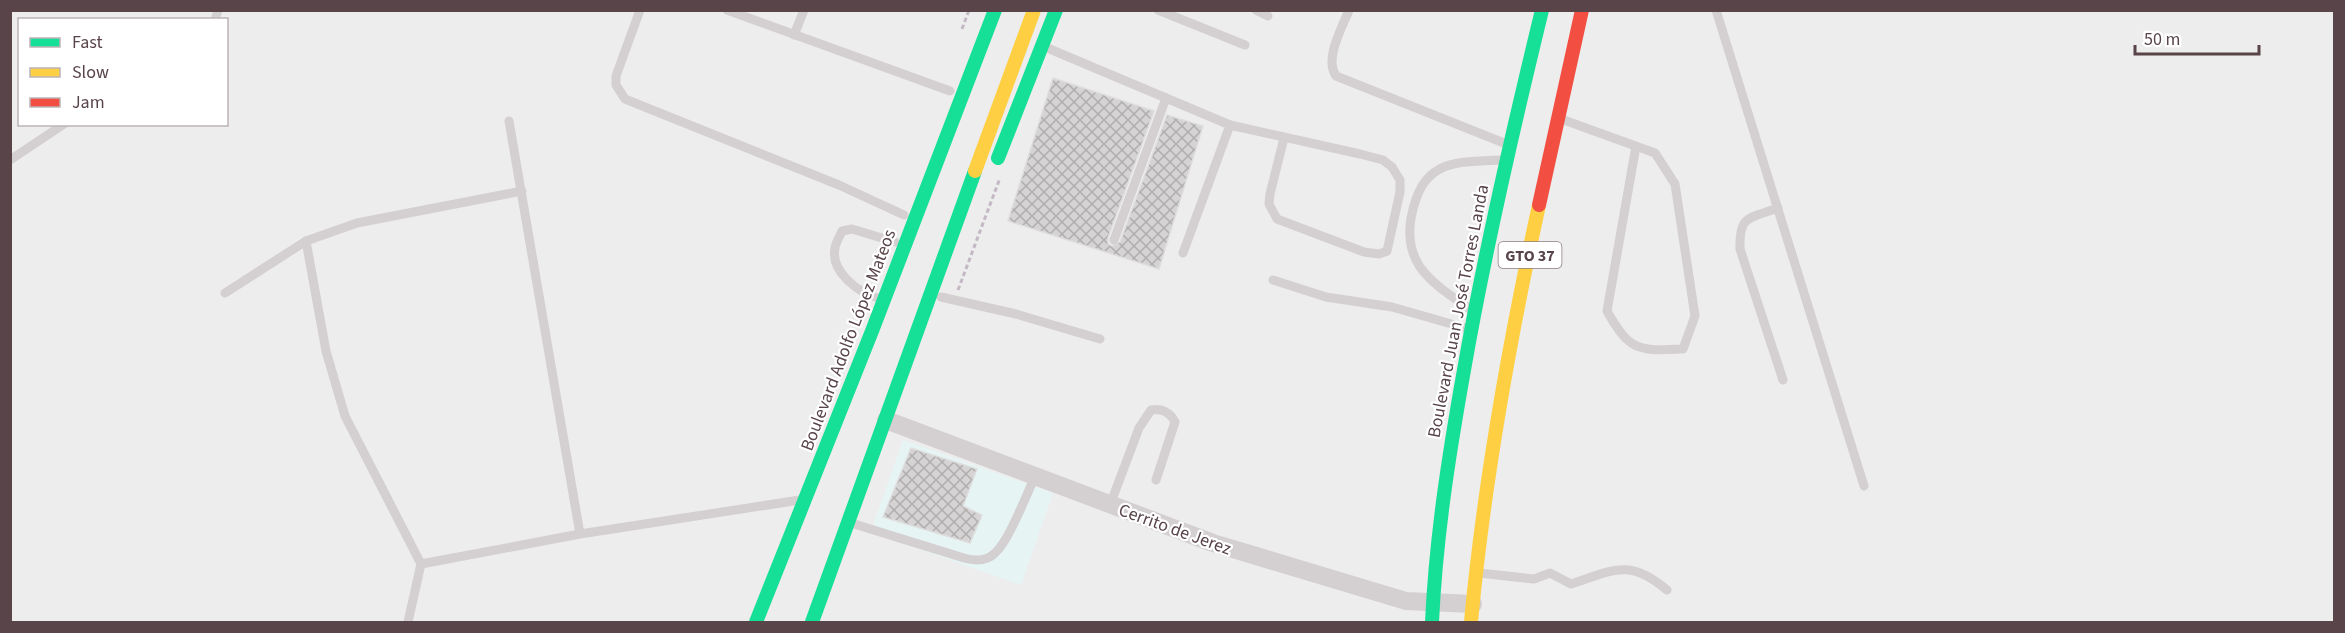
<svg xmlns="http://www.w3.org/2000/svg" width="2345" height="633" viewBox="0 0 2345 633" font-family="'Source Sans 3',sans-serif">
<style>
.commercial{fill:#e6f5f4}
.building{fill:url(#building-cross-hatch);stroke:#dfdede;stroke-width:1.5}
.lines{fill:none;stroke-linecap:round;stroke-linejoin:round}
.path{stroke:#c4b8c4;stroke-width:3;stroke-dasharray:4.5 3;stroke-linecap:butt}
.lane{stroke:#d4cfd1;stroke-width:9}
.street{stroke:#d4cfd1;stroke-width:18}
.fast{stroke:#16e098;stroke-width:14}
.slow{stroke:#ffcf43;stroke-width:14}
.jam{stroke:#f24e42;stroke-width:14}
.labels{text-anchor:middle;stroke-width:4.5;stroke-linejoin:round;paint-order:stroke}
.shield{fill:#fff;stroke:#8a7c80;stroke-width:1.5}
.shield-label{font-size:16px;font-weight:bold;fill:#584449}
.street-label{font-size:18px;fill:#584449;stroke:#fff}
</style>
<defs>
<pattern id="building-cross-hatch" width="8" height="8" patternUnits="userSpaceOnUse" patternTransform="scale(1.5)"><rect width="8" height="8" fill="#d5d3d3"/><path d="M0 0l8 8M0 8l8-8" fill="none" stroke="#b0adad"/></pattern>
</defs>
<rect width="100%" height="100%" fill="#ecedec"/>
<polygon class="commercial" points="903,440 1053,493 1021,585 871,532"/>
<g class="building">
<polygon points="1053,78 1154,111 1108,238 1108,244 1112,246 1120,242 1167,115 1203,126 1159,269 1008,221"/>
<polygon points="911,448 977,469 963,506 982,515 970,543 883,517"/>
</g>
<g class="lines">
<g class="path">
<polyline points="962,29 969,10"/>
<polyline points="958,290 1000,178"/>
</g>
<g class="lane">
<polyline points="640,10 616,76 616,85 625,99 839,185 904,215"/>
<polyline points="727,10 950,91"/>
<polyline points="1158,10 1245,45"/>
<polyline points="1256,10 1268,16"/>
<path d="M1349,10C1342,28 1324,59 1336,76L1504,143"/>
<polyline points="1716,10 1864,486"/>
<polyline points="215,20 218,10"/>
<polyline points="794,35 804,10"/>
<polyline points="1045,47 1230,125 1183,253"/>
<path d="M1561,119L1655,153L1675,184L1695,316L1683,349C1639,351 1630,352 1607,311L1636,146"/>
<polyline points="509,121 580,534"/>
<polyline points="1230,125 1360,154 1383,160 1392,167 1400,180 1400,192 1387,251 1379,254 1364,252 1277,219 1269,204 1270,194 1284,138"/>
<polyline points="10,160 64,124"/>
<path d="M1778,208C1748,219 1739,215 1740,249L1783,380"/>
<polyline points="1114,240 1166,98"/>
<polyline points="306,241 326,351 345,416 421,564"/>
<polyline points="1273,280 1326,297 1392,307 1469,329"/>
<polyline points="225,293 306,241 357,223 522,191"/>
<polyline points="941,297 1016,314 1100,339"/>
<path d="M878,298C859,293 830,272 835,248C836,242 840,236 842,231L852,229L895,242"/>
<path d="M1470,309C1453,297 1433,285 1420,267C1410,252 1408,236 1411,218C1422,161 1450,162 1500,160"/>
<path d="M1110,505L1139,428L1151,410C1161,408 1170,412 1175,422L1156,480"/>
<path d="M851,523L964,558C975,561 986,562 995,553C1009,541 1026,495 1035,477"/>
<path d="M1479,573L1534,579L1550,573L1571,584C1614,570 1629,558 1667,590"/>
<polyline points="408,622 421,564 580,534 800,500"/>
</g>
<polyline class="street" points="886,420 1213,543 1406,601 1473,604"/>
<g class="fast">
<polyline points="998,158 1056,10"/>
<polyline points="756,622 872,331 995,10"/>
<polyline points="812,622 975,171"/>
<path d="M1432,622C1436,536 1449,454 1464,370C1485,249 1513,129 1542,10"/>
</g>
<g class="slow">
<polyline points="975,171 1034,10"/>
<path d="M1471,622C1484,481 1509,343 1539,205"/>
</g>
<polyline class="jam" points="1539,205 1582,10"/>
</g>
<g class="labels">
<rect class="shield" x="1498.5" y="242" width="63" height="26" rx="4.5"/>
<g class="shield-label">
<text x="1530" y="261">GTO 37</text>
</g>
<g class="street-label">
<text transform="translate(1458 311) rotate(-79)" y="6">Boulevard Juan José Torres Landa</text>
<text transform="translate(848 340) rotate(-69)" y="6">Boulevard Adolfo López Mateos</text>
<text transform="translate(1175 529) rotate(20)" y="6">Cerrito de Jerez</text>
</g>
</g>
<rect width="2345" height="633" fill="none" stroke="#584449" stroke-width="24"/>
<rect x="18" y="18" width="210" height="108" fill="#ffffff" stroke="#bcb4b6" stroke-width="1.5"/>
<rect x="30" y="38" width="30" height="9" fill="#16e098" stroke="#bcb4b6" stroke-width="1.5"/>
<text x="72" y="48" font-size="18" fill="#584449">Fast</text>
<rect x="30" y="68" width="30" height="9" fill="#ffcf43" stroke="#bcb4b6" stroke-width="1.5"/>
<text x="72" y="78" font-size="18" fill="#584449">Slow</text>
<rect x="30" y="98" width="30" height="9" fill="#f24e42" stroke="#bcb4b6" stroke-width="1.5"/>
<text x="72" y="108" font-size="18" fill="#584449">Jam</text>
<path d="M2135 45v9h124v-9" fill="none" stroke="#584449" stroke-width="3"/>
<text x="2144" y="45" font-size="18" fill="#584449" stroke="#ffffff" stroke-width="4.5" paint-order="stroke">50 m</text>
</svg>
